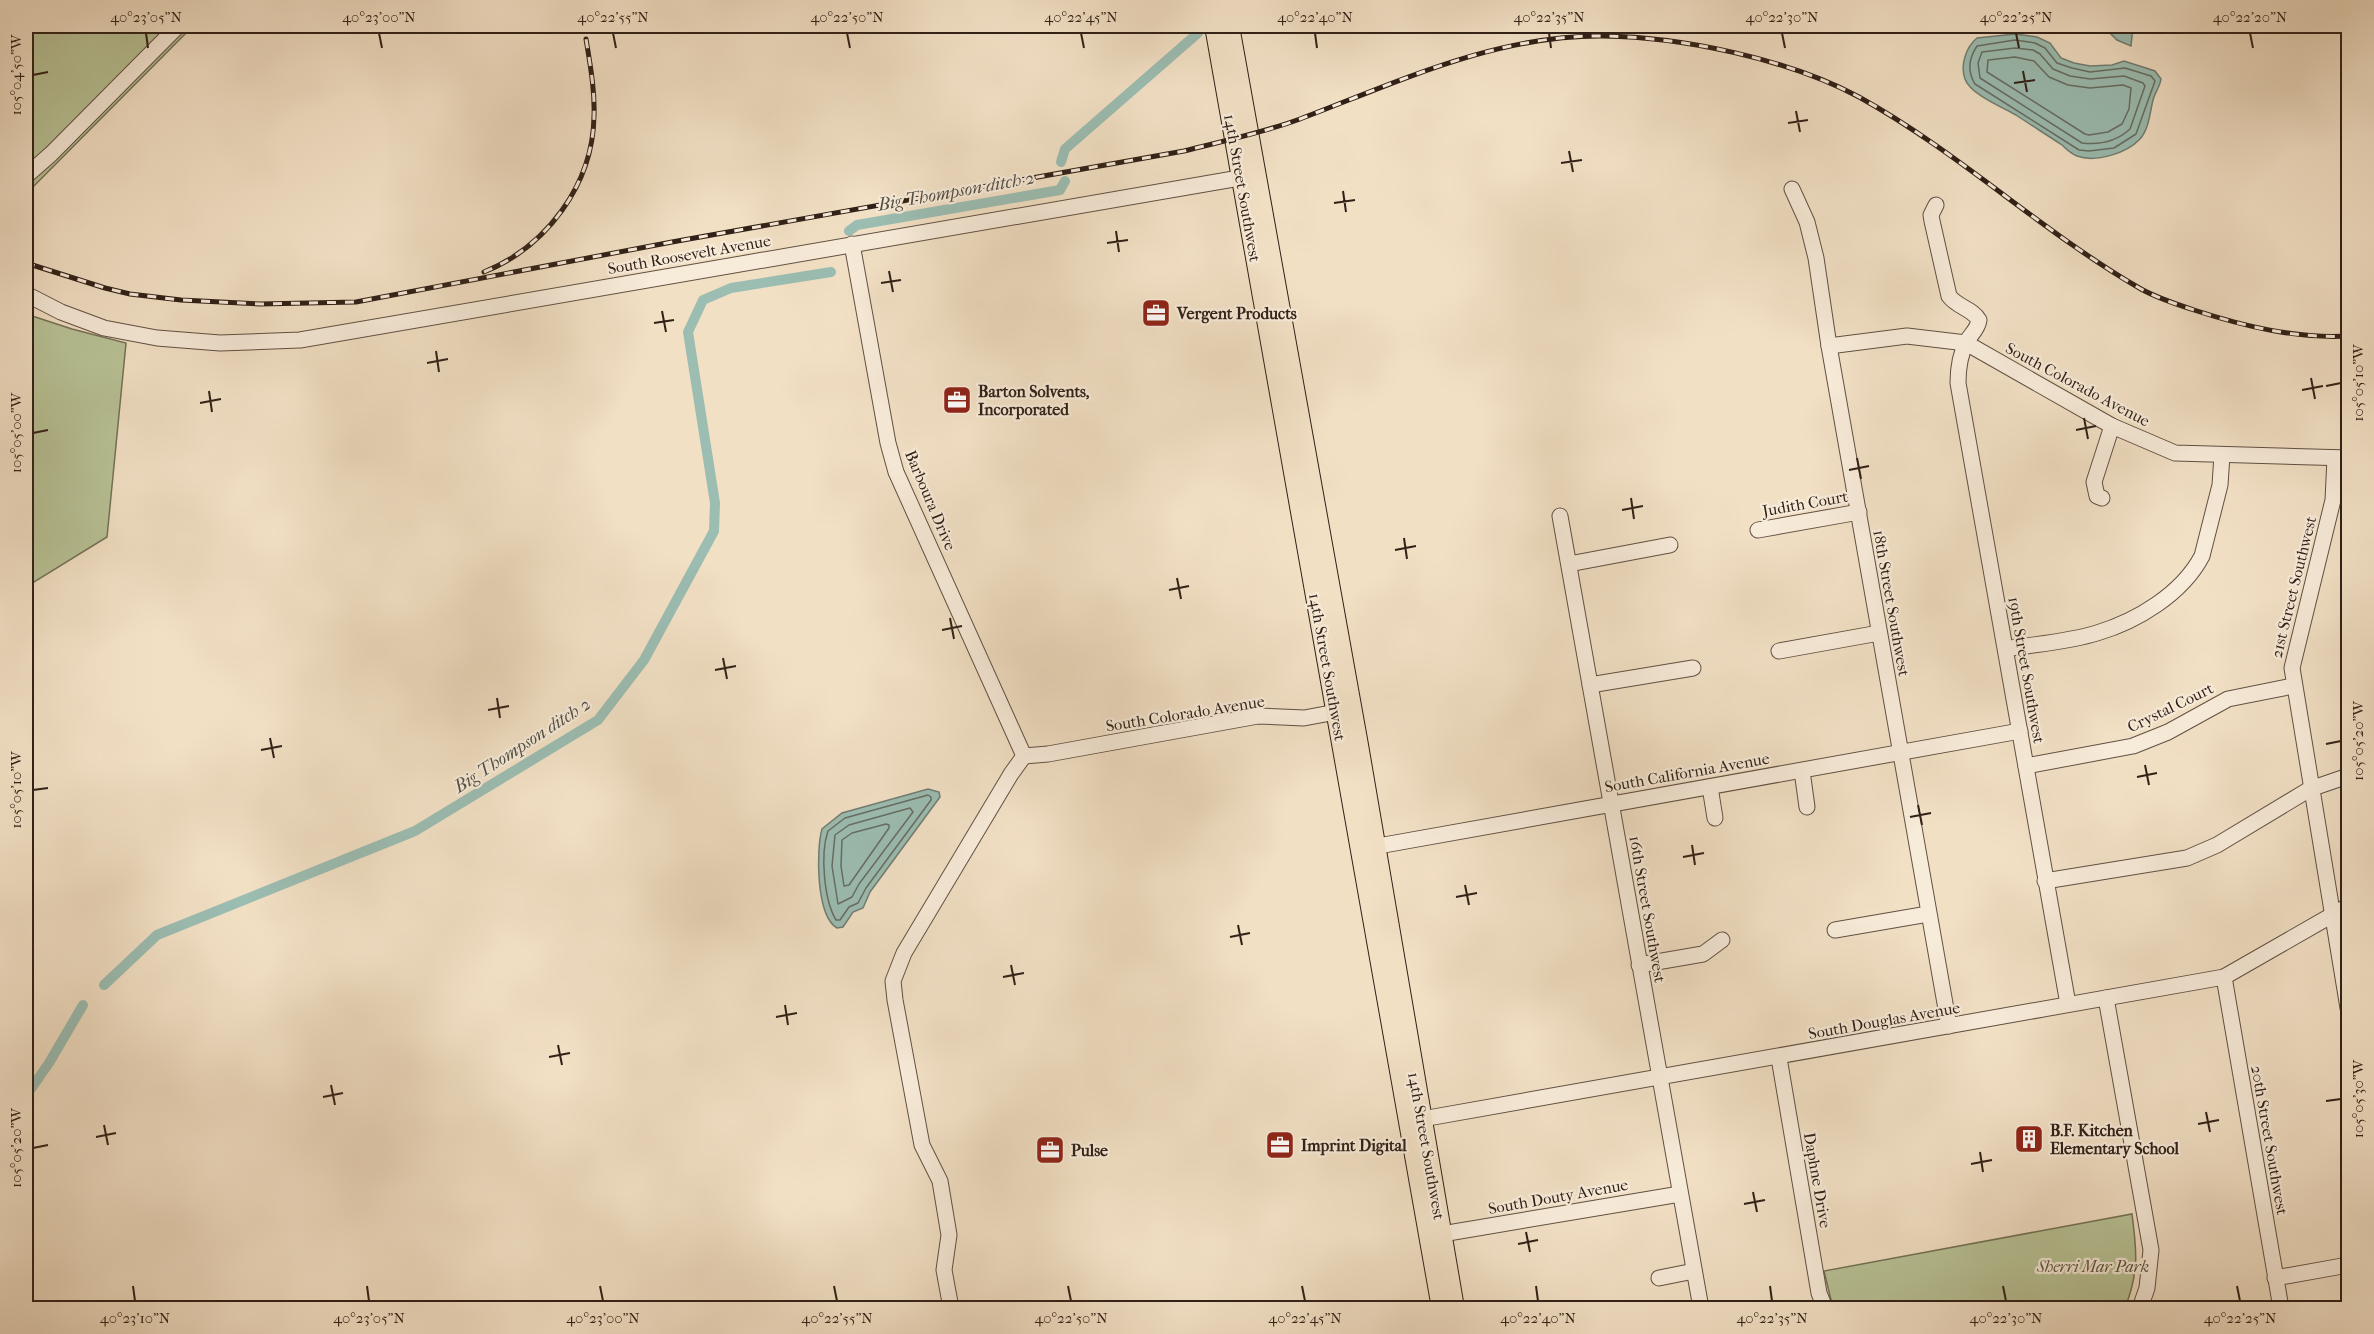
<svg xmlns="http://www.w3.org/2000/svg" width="2374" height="1334" viewBox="0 0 2374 1334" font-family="'IM FELL French Canon',serif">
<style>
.green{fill:#b8c397;stroke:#747257;stroke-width:1.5}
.water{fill:#9bbdb2;stroke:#717e74;stroke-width:1.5}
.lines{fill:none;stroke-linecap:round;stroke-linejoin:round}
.shore{stroke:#666e64;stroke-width:1.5}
.canal{stroke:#9bbdb2;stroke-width:10}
.minor-casing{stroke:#615042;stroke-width:17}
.major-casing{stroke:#312017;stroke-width:20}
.minor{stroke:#f7ebd9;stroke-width:15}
.major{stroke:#f2e0c5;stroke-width:18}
.rail-casing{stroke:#312017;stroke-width:5}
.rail{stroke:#f7ebd9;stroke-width:3;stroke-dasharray:9;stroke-linecap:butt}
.ticks{fill:none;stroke:#312017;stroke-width:2}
.labels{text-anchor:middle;stroke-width:4.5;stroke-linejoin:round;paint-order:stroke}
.street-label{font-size:16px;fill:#312017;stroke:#f7ebd9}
.poi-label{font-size:16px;font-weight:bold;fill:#312017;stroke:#f7ebd9;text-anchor:start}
.park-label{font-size:16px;font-style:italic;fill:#5a513d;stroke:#f7ebd9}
.water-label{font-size:18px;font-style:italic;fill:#514f46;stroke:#f7ebd9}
.neatline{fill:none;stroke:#312017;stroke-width:2}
.ticks-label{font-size:15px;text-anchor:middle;fill:#312017}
</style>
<rect width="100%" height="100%" fill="#f2e0c5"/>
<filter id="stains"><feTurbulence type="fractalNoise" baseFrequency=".00333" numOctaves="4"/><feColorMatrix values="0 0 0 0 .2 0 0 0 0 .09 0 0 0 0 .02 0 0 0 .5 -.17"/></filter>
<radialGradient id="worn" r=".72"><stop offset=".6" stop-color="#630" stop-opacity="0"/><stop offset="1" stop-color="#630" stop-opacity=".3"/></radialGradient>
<g class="green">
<polygon points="26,26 193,26 30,190 26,192"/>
<polygon points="26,314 72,329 126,343 107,537 26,587"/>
<path d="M2132,1214C2137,1252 2139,1272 2125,1308H1833L1824,1271Z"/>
</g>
<g class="water">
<polygon points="2103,26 2133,26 2131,46 2117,40"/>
<path d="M2015,34L2037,37L2050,43L2061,58L2074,63L2090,66L2112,65L2124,61L2155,71L2161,79C2160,87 2155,92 2153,100C2150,112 2149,129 2140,139C2127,153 2096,163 2077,156C2072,154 2066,149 2062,145C2047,135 2031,125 2016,115C2002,107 1970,94 1965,79C1960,65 1966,47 1977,38Z"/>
<path d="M928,789L939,792L940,797L870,892L863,908L853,912L843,927L837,928C816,916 816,850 822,829L842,813Z"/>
</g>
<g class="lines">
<g class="shore">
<path d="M2015,40L2035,43L2045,48L2057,63L2072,68L2090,72L2125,68L2151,76L2155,81L2136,134L2114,148L2089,151L2079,150L1975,84C1967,71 1969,58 1977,46Z"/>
<path d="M2015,48L2033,50L2040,54L2053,69L2070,76L2090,79L2124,76L2143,83L2145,86L2130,129C2117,141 2100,145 2082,143L1980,78L1978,63L1982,52Z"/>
<polygon points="2015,57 2034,61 2049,77 2068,85 2090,88 2123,85 2131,88 2129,109 2122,124 2108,132 2089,135 2085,134 1987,72 1988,60"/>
<path d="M928,795L931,797V800L866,888L858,903L849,907L840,920H836C824,900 820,854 828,831L845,818Z"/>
<polygon points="910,808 913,812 859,884 852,897 838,904 832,866 835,835 849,825"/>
<polygon points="886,824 889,825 889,828 849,885 844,886 841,866 842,840 852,833"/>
</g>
<g class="canal">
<polyline points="1061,162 1065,149 1198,33"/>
<polyline points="849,231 857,225 1060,190 1065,181"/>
<polyline points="104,985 157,935 415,831 598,720 644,660 714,531 715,503 688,332 703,300 731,288 831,272"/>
<polyline points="26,1096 49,1063 83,1005"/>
</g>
<g class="minor-casing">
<g id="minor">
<polyline points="26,176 51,154 178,26"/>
<polyline points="1792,189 1807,222 1816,258 1829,346 1949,1026"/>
<path d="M1936,205L1931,215L1932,221L1949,296C1957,307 1973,309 1979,320C1978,329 1971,334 1967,341C1960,354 1958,369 1958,383L2068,1004"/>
<polyline points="852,244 888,443 896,472 1024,756"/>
<polyline points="26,294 61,312 104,328 157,338 220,343 300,340 1251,176"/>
<polyline points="1829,346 1907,336 1966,343 2112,426 2175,453 2348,458"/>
<polyline points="2335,458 2333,500 2292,668 2348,1008"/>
<polyline points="2102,498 2097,496 2094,482 2112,426"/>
<polyline points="1560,516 1701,1308"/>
<polyline points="1758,530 1859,512"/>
<polyline points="1569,564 1670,545"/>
<path d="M2006,649C2035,644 2068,642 2097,633C2137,621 2182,594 2202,556L2220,485L2222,455"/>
<polyline points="1779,651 1879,633"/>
<polyline points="1590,685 1693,668"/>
<polyline points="1024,756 1048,754 1258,716 1304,718 1347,710"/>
<polyline points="2026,766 2133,746 2168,732 2228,699 2293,686"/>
<polyline points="1802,771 1807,807"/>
<polyline points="1710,787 1715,818"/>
<polyline points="1367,848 2020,731"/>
<polyline points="2045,881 2187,858 2217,845 2310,789 2348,776"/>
<polyline points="1835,930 1928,914"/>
<polyline points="1639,965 1703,954 1722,940"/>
<polyline points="2224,977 2281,1308"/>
<polyline points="2106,998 2151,1250 2147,1288 2140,1308"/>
<polyline points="1779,1058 1819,1293 1825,1308"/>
<polyline points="1411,1121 2224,977 2348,906"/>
<polyline points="1442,1234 1680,1194"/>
<polyline points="1659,1278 1694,1271"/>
<polyline points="2275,1278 2348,1265"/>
<polyline points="951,1308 944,1270 949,1235 940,1181 922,1145 895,1000 893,981 904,953 1011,774 1024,756"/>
</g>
</g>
<g class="major-casing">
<g id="major">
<polyline points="1214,26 1441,1308"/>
<polyline points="1230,26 1359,745 1455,1308"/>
</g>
</g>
<use href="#minor" class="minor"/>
<use href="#major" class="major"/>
<g class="rail-casing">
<g id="rail">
<path d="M26,263L105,288L130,294L181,300L260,304L356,302L672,242L1184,151C1223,141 1262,133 1300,119C1398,82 1495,35 1603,36C1683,37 1788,59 1859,97C1960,153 2042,232 2141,289C2157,298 2176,304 2194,310C2243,326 2296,339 2348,336"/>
<path d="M484,272C546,247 593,185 594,116C595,90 590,64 586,39"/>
</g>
</g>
<use href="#rail" class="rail"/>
</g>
<path class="ticks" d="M146,33L148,48M379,33L382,48M613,33L616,48M847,33L850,48M1081,33L1084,48M1315,33L1317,48M1549,33L1551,48M1782,33L1785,48M2016,33L2019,48M2250,33L2253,48M2023,71L2027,92M33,75L48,72M2014,83L2035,80M1796,111L1800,132M1788,123L1808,120M1569,151L1573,172M1561,163L1582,160M1343,191L1346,212M1334,203L1355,200M1116,231L1119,252M1107,243L1128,240M889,271L893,292M881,283L901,280M662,311L666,332M654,323L674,320M436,351L439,372M427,363L448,359M2311,378L2315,399M2326,386L2341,383M2302,390L2323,386M209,391L212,412M200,403L221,399M2084,418L2088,439M2076,430L2096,426M33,433L48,430M1857,458L1861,479M1849,470L1869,466M1631,498L1634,519M1622,510L1643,506M1404,538L1407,559M1395,550L1416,546M1177,578L1181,599M1169,590L1189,586M950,618L954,639M942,630L962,626M723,658L727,679M715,670L736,666M497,698L500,718M488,710L509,706M270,738L274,758M2326,744L2341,741M261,750L282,746M2145,765L2149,785M2137,777L2157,773M33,790L48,788M1918,805L1922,825M1910,817L1931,813M1692,845L1695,865M1683,857L1704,853M1465,885L1469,905M1456,897L1477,893M1238,925L1242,945M1230,937L1250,933M1011,965L1015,985M1003,977L1024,973M785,1005L788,1025M776,1017L797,1013M558,1045L562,1065M549,1057L570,1053M331,1085L335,1105M323,1097L343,1093M2326,1101L2341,1099M2206,1112L2210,1132M2198,1124L2219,1120M104,1125L108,1145M96,1137L116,1133M33,1148L48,1145M1980,1152L1983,1172M1971,1164L1992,1160M1753,1192L1757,1212M1744,1204L1765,1200M1526,1232L1530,1252M1518,1244L1538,1240M133,1286L135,1301M367,1286L369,1301M600,1286L603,1301M834,1286L837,1301M1068,1286L1071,1301M1302,1286L1305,1301M1536,1286L1538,1301M1770,1286L1772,1301M2003,1286L2006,1301M2237,1286L2240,1301"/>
<defs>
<g id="office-square" transform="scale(1.5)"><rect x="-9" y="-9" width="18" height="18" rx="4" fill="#8f2418" stroke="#f7ebd9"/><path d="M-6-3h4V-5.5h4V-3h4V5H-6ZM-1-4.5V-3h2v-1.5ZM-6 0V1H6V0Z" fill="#fff"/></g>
<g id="building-square" transform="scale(1.5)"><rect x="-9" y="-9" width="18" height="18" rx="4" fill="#8f2418" stroke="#f7ebd9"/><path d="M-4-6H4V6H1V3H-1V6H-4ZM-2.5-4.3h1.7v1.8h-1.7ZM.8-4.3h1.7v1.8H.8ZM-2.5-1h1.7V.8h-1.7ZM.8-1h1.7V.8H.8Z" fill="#fff"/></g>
</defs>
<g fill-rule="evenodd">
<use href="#office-square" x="1156" y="313"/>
<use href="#office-square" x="957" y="400"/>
<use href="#building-square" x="2029" y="1139"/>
<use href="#office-square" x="1280" y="1145"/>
<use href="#office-square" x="1050" y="1150"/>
</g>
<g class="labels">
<g class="street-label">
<text transform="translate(1243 188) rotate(80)" y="6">14th Street Southwest</text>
<text transform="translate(689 254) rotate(-10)" y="6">South Roosevelt Avenue</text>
<text transform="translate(2078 384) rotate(28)" y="6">South Colorado Avenue</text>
<text transform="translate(931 500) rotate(67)" y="6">Barboura Drive</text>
<text transform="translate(1805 503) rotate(-10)" y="6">Judith Court</text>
<text transform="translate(2293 587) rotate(-76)" y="6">21st Street Southwest</text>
<text transform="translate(1892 603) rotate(80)" y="6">18th Street Southwest</text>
<text transform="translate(1328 667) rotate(80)" y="6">14th Street Southwest</text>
<text transform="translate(2027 670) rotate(80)" y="6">19th Street Southwest</text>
<text transform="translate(2170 707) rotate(-26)" y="6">Crystal Court</text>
<text transform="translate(1185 713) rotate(-9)" y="6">South Colorado Avenue</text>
<text transform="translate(1687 772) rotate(-10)" y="6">South California Avenue</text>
<text transform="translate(1648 909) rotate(80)" y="6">16th Street Southwest</text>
<text transform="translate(1884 1020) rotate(-10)" y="6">South Douglas Avenue</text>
<text transform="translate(2270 1140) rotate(80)" y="6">20th Street Southwest</text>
<text transform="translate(1427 1146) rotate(80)" y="6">14th Street Southwest</text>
<text transform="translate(1818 1180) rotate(80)" y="6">Daphne Drive</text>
<text transform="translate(1558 1196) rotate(-10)" y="6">South Douty Avenue</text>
</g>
<g class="poi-label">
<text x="1177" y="319">Vergent Products</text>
<text x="978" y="397">Barton Solvents,<tspan x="978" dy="18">Incorporated</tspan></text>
<text x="2050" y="1136">B.F. Kitchen<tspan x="2050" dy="18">Elementary School</tspan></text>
<text x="1301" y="1151">Imprint Digital</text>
<text x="1071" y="1156">Pulse</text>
</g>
<g class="park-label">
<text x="2093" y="1272">Sherri Mar Park</text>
</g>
<g class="water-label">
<text transform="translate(956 191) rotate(-10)" y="6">Big Thompson ditch 2</text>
<text transform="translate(522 745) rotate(-33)" y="6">Big Thompson ditch 2</text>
</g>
</g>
<rect width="2374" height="1334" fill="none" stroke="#f2e0c5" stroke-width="66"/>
<rect x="33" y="33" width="2308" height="1268" class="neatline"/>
<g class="ticks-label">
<text x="146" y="22">40°23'05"N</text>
<text x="379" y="22">40°23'00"N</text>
<text x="613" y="22">40°22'55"N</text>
<text x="847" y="22">40°22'50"N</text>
<text x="1081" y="22">40°22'45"N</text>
<text x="1315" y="22">40°22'40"N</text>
<text x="1549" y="22">40°22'35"N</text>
<text x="1782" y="22">40°22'30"N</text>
<text x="2016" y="22">40°22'25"N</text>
<text x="2250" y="22">40°22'20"N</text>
<text transform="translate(16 75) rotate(-90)" y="5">105°04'50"W</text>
<text transform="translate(2358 383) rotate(-90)" y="5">105°05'10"W</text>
<text transform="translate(16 433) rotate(-90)" y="5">105°05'00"W</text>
<text transform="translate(2358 741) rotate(-90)" y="5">105°05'20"W</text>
<text transform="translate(16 790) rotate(-90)" y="5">105°05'10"W</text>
<text transform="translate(2358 1099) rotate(-90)" y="5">105°05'30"W</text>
<text transform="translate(16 1148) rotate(-90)" y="5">105°05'20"W</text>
<text x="135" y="1323">40°23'10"N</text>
<text x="369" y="1323">40°23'05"N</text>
<text x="603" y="1323">40°23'00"N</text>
<text x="837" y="1323">40°22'55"N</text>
<text x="1071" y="1323">40°22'50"N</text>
<text x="1305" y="1323">40°22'45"N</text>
<text x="1538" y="1323">40°22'40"N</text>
<text x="1772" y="1323">40°22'35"N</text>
<text x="2006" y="1323">40°22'30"N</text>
<text x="2240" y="1323">40°22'25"N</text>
</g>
<rect width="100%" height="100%" filter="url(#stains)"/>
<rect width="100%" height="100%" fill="url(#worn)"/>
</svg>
